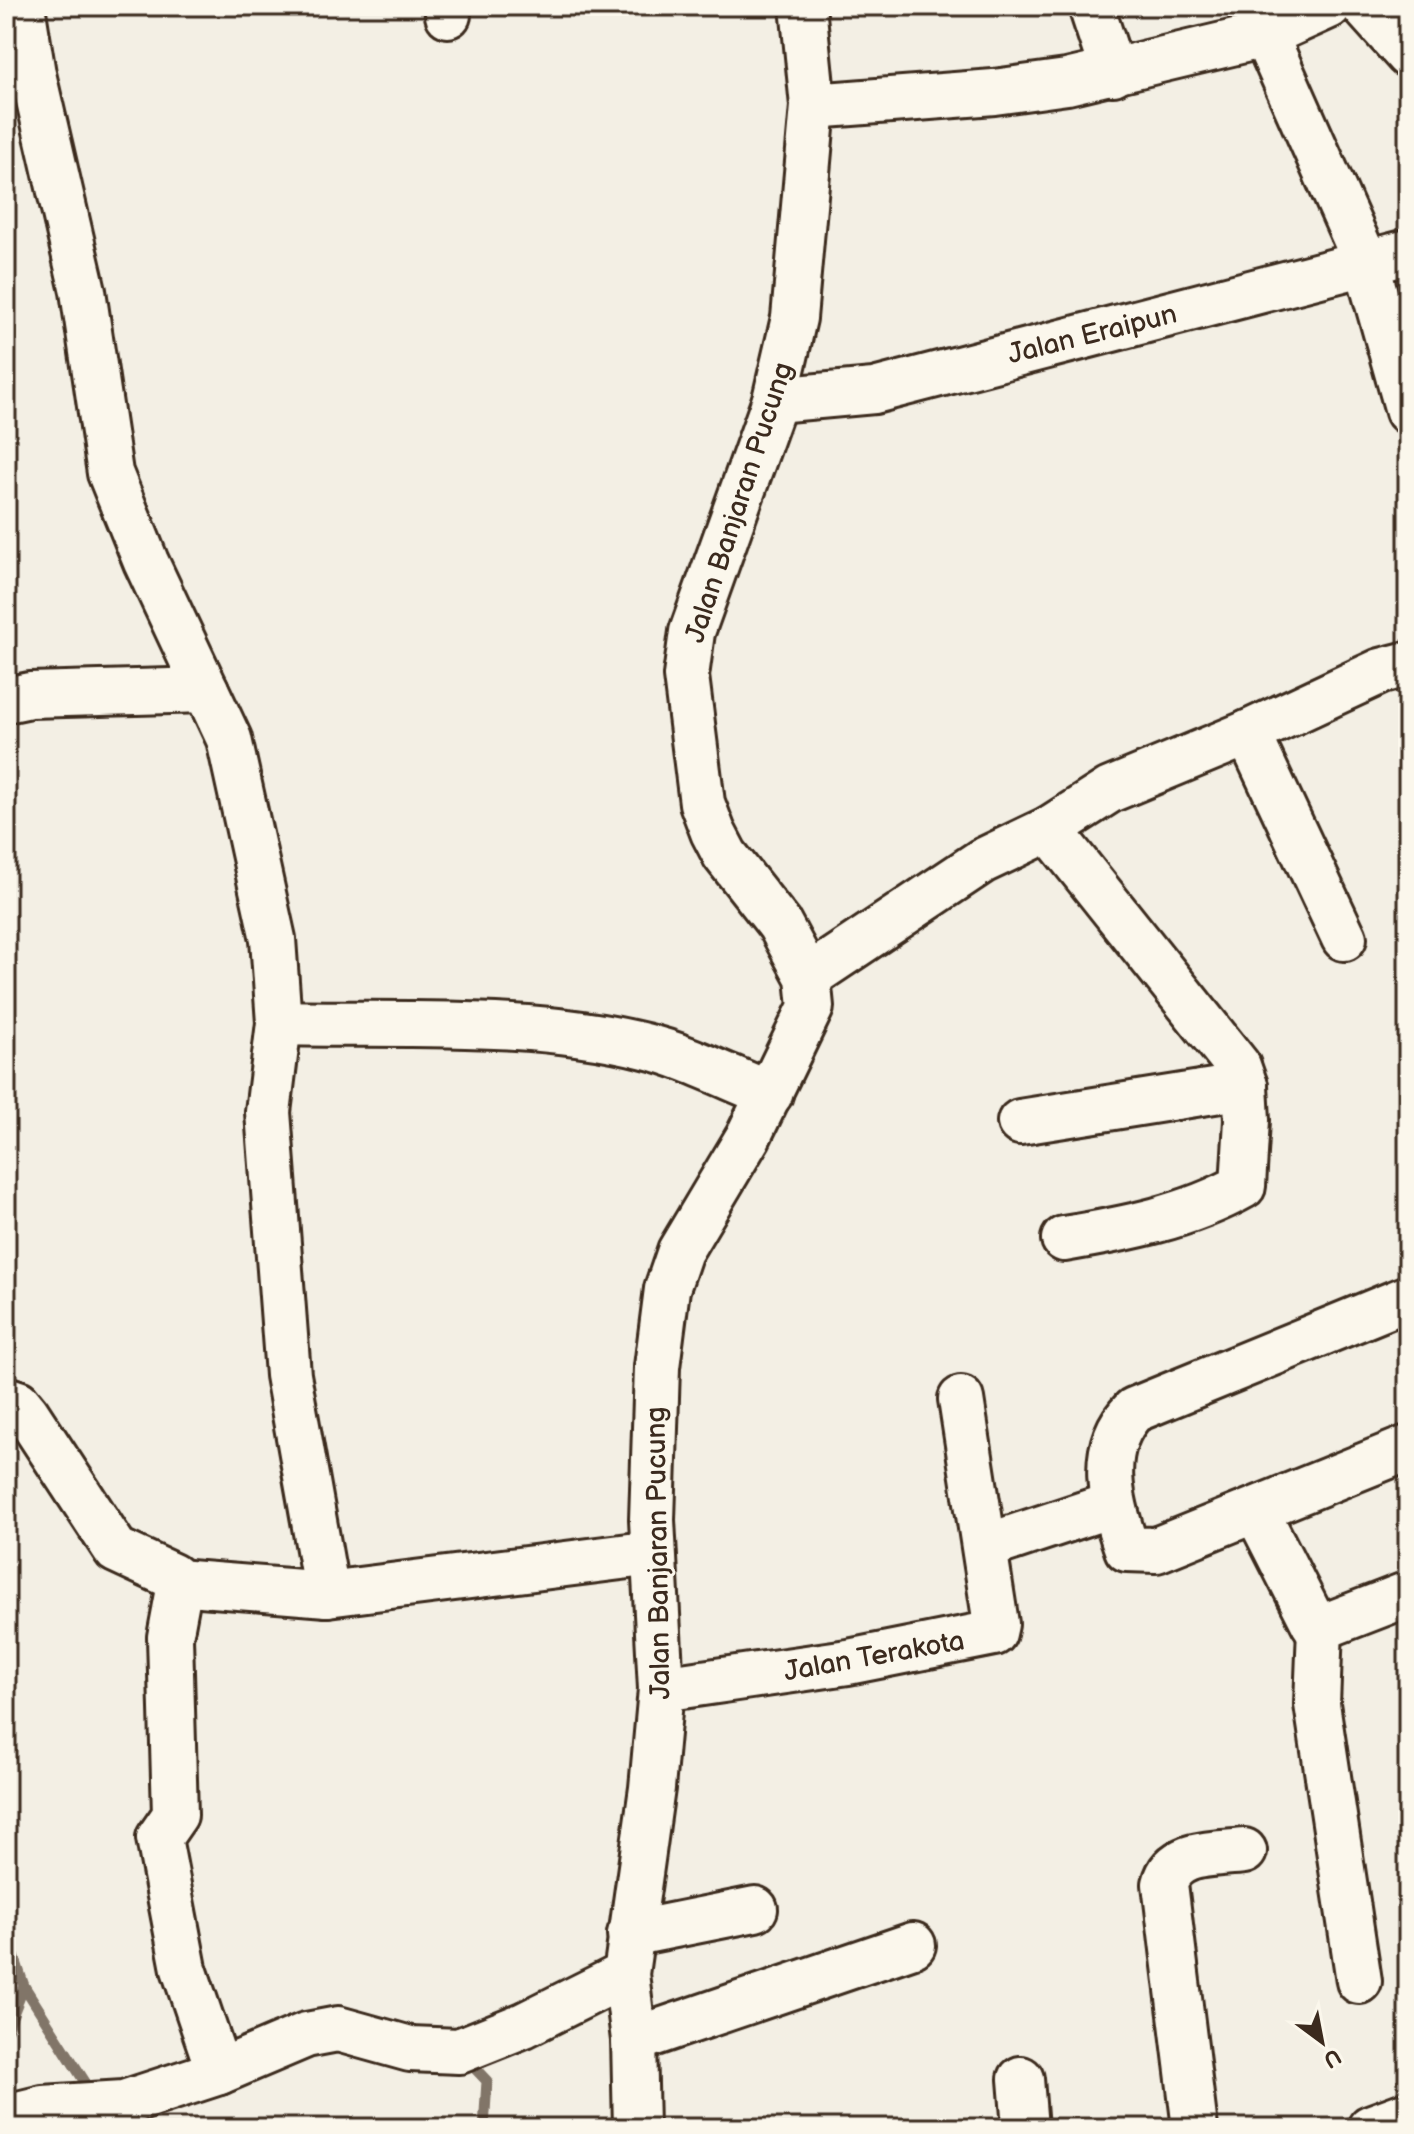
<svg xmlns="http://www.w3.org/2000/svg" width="1414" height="2134" viewBox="0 0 1414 2134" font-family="'Balsamiq Sans',sans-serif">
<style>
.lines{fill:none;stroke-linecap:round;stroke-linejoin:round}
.stream{stroke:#817468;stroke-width:11}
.minor-casing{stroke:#3b2a1e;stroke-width:50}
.minor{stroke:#fbf7ec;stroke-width:44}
.labels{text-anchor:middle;stroke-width:6;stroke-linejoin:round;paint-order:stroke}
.street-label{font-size:28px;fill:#3b2a1e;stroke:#fbf7ec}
</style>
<rect width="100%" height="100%" fill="#f3efe4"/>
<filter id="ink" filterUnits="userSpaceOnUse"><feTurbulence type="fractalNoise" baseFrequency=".0125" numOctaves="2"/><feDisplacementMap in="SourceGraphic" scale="16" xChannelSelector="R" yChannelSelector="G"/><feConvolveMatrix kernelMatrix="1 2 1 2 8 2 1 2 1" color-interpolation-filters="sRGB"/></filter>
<g filter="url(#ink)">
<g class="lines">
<g class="stream">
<polyline points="6,1932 24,1986 6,2032"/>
<polyline points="24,1986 92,2093"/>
<polyline points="468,2061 487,2081 484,2128"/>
</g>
<g class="minor-casing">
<g id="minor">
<polyline points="22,6 33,74 83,291 110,473 146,562 229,739 273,939 279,1023 268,1112 288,1375 327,1594"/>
<polyline points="448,6 448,15"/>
<polyline points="1091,6 1113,73"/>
<polyline points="1364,6 1408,55"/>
<polyline points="1265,35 1367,265 1408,411"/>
<polyline points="813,106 994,92 1067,82 1265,35 1329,6"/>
<polyline points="775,400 874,391 1408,252"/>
<polyline points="6,700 30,695 206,690"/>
<polyline points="1248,733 1344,938"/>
<path d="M1049,829L1238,1066L1245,1086L1247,1120L1243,1186C1188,1217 1125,1229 1064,1239"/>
<polyline points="808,977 982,861 1049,829 1110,790 1248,733 1381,671 1408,664"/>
<path d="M279,1023C398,1026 529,1017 645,1046C687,1056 729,1078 770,1094"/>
<polyline points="1020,1122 1245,1086"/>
<path d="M1408,1298L1134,1410C1096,1448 1111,1504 1127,1549L1156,1550L1408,1448"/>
<polyline points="6,1399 18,1403 27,1414 116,1550 172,1576 179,1589 170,1637 175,1815 159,1838 184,1969 219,2072"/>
<polyline points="1257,1512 1314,1624 1320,1628 1408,1594"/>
<polyline points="985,1547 1111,1505"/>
<polyline points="176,1582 327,1594 653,1553"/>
<polyline points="1320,1628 1317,1704 1359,1981"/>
<polyline points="661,1689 848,1662 994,1633 996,1624 961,1399"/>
<polyline points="630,1934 755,1909"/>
<polyline points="634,2040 913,1945"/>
<polyline points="1021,2079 1025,2128"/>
<polyline points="6,2117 43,2108 124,2103 219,2072 306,2035 338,2029 410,2049 459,2051 524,2025 626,1974"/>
<polyline points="636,2128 634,2040 626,1974 652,1788 661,1689 652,1520 657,1367 667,1289 680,1251 748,1137 811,1007 808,977 780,925 725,855 713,832 702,803 686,676 692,632 775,400 794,318 813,106 803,6"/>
<path d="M1195,2128L1165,1884C1173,1850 1215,1855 1244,1851"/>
<polyline points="1370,2128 1408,2114"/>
</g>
</g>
<use href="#minor" class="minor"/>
</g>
</g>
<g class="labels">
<g class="street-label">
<text transform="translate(1092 333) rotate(-14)" y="10">Jalan Eraipun</text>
<text transform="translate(738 502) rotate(-72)" y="10">Jalan Banjaran Pucung</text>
<text transform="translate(657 1553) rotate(-91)" y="10">Jalan Banjaran Pucung</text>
<text transform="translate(874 1655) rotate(-10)" y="10">Jalan Terakota</text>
</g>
</g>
<rect width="1414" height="2134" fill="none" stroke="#fbf7ec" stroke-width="32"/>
<rect x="16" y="16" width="1382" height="2102" fill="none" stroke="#3b2a1e" stroke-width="3" filter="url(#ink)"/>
<g transform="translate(1322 2042) rotate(148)" stroke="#fbf7ec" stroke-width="6" paint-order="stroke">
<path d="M0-6L14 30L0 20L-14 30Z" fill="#3b2a1e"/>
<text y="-12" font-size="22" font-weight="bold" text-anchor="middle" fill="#3b2a1e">U</text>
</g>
</svg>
